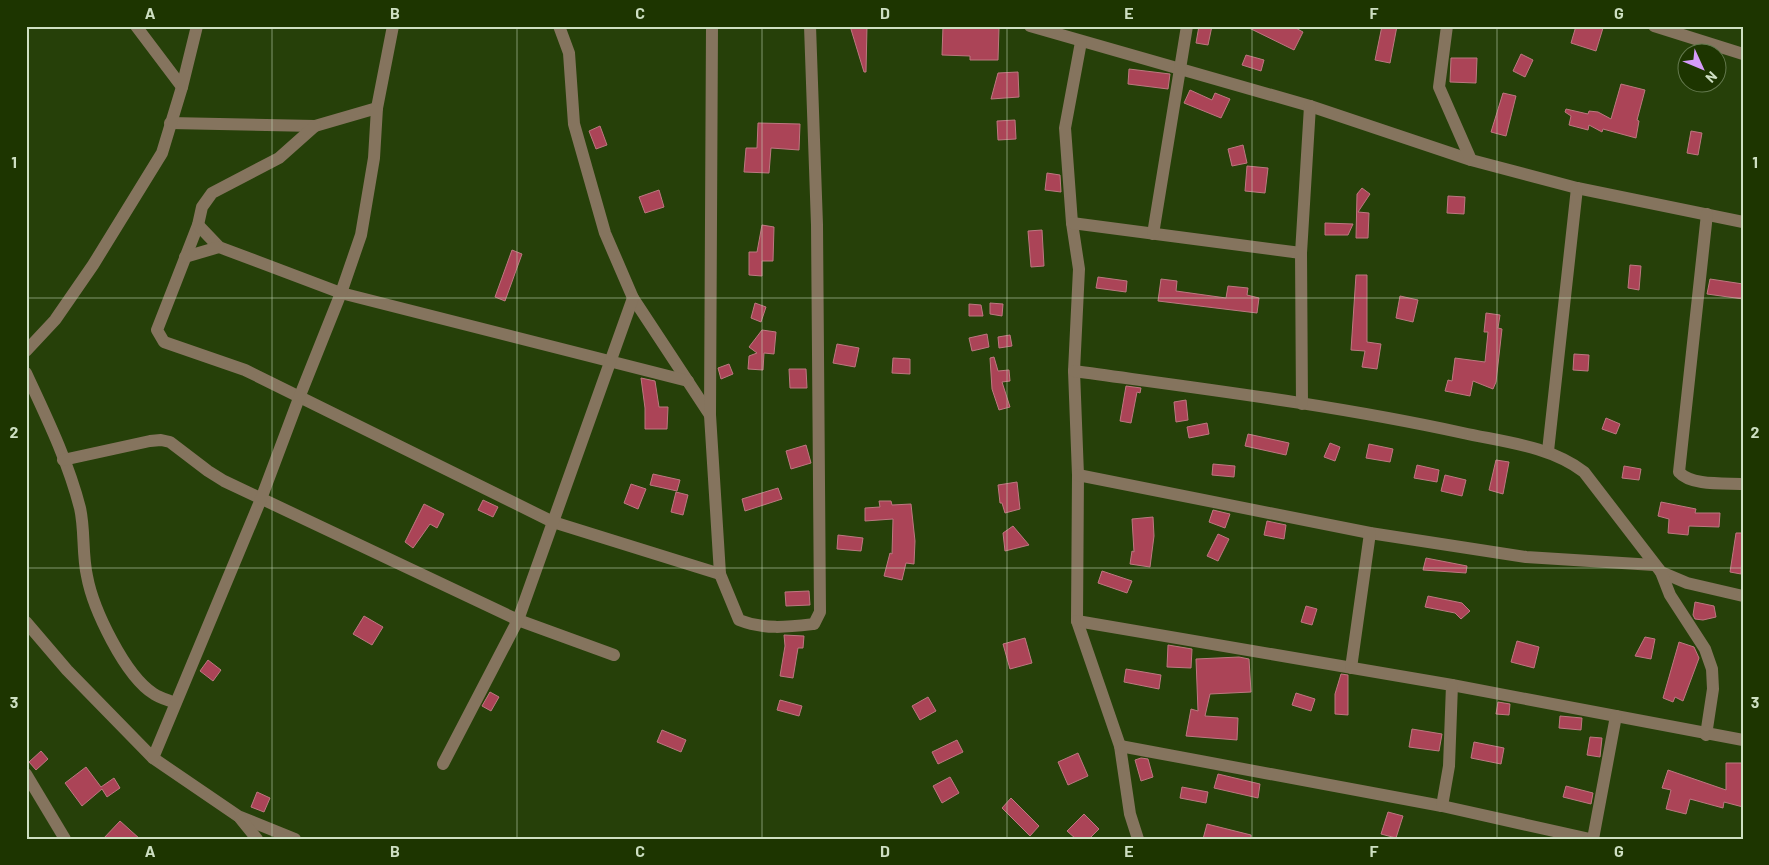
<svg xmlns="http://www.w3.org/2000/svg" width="1769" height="865" viewBox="0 0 1769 865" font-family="Barlow,sans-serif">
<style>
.building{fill:#ab4457;stroke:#bc7880}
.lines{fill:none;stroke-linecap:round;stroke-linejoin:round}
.minor{stroke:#85745e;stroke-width:12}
.grid{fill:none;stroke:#cedfc2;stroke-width:1;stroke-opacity:0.55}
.neatline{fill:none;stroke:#cedfc2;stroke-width:2}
.grid-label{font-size:16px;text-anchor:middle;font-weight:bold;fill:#cedfc2}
</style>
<rect width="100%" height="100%" fill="#264009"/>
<g class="building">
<polygon points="850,26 867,26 866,72 864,72"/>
<polygon points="943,26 999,28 998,60 970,60 970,56 942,55"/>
<polygon points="1199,26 1212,26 1208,45 1196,43"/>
<polygon points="1245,26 1292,26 1303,32 1294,50"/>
<polygon points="1382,26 1397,26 1390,63 1375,60"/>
<polygon points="1576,26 1603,28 1596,51 1571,43"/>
<polygon points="1521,54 1533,60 1525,77 1513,71"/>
<polygon points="1246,55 1264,60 1261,71 1242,65"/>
<polygon points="1451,58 1477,58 1476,83 1450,82"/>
<polygon points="1129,69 1170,74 1168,89 1128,84"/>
<polygon points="1018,72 1019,97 991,99 998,73"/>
<polygon points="1621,84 1645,90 1637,120 1639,121 1636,138 1603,129 1602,132 1589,125 1588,130 1569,125 1571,116 1565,112 1566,109 1588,114 1589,111 1598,112 1611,119"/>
<polygon points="1190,90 1212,100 1215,93 1230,99 1221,118 1184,103"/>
<polygon points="1503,93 1516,96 1506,136 1491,132"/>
<polygon points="1015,120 1016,139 998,140 997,121"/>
<polygon points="758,123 800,124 799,150 771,148 769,173 744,172 746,148 757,148"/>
<polygon points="600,126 607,145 596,149 589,131"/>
<polygon points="1691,131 1702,133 1698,155 1687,153"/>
<polygon points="1243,145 1247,163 1232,166 1228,149"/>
<polygon points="1247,166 1268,168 1265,193 1245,191"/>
<polygon points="1047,173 1060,175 1061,192 1045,190"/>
<polygon points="1362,188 1370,194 1358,212 1369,213 1368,238 1356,238 1357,194"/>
<polygon points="659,190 664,207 645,213 639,197"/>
<polygon points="1448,196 1465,197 1464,214 1447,213"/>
<polygon points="1325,223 1353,224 1348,235 1325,235"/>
<polygon points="762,225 774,227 773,261 762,261 762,276 749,275 749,252 757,252"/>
<polygon points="1042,230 1044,266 1031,267 1028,231"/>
<polygon points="512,250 522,254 505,301 495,297"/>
<polygon points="1630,265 1641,266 1639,290 1628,288"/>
<polygon points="1356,275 1367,275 1367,342 1381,344 1377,369 1362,367 1365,351 1351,350"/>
<polygon points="1098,277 1127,281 1126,292 1096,288"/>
<polygon points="1161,279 1177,281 1176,291 1226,298 1228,286 1248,288 1247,295 1259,298 1257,313 1158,301"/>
<polygon points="1710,279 1743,284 1743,299 1707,294"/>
<polygon points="1400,296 1418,300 1413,322 1396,318"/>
<polygon points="755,303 766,307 761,322 751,318"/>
<polygon points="990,303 1003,304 1002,316 990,314"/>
<polygon points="969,304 981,305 983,316 969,316"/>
<polygon points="1486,313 1500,315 1498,328 1502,329 1496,382 1493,389 1473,381 1470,396 1445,391 1448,380 1452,381 1455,358 1485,362 1488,332 1484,332"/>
<polygon points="762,330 776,332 774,354 764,353 763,370 748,369 749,356 757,353 749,347"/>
<polygon points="987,334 989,347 972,351 969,338"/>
<polygon points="1010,335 1012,346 999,348 998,337"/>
<polygon points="837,344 859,348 855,367 833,363"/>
<polygon points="1574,354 1589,355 1588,371 1573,370"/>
<polygon points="994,357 998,371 1009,370 1010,381 1002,382 1010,407 999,410 992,389 990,358"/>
<polygon points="893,358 910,359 910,374 892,373"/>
<polygon points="729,364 733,374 721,379 718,368"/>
<polygon points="789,369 806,369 807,388 790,388"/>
<polygon points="641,378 655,381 659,407 668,407 667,429 645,429 645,408"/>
<polygon points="1126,386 1141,388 1140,393 1137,392 1131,423 1120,421"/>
<polygon points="1186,400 1188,420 1176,422 1174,402"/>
<polygon points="1606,418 1620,424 1616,434 1602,429"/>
<polygon points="1207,423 1209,434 1189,438 1187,427"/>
<polygon points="1248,434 1289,443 1286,455 1245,446"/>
<polygon points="1330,443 1340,447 1335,461 1324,457"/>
<polygon points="1369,444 1393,449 1390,462 1366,458"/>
<polygon points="806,445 811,463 791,469 786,451"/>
<polygon points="1496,460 1509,462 1503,494 1489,490"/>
<polygon points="1213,464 1235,466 1234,477 1212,475"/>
<polygon points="1417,465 1439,470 1437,482 1414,478"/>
<polygon points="1624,466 1641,469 1639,480 1622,478"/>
<polygon points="653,474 680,480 677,491 650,485"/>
<polygon points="1445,475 1466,480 1462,496 1441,491"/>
<polygon points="1017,482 1020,509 1005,513 1002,503 1000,503 998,485"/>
<polygon points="631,484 646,489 638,509 624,503"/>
<polygon points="778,488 782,499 745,511 742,499"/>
<polygon points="676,492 688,495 683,515 671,512"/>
<polygon points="483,500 498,507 493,517 478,510"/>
<polygon points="879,501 891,501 892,505 911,504 915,541 914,564 906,563 902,580 884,576 890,553 892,554 893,519 865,521 865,508 880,507"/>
<polygon points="1661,502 1696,509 1695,513 1720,513 1719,527 1689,526 1688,535 1668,533 1669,519 1658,516"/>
<polygon points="424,504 444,514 437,528 430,524 413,548 405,542"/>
<polygon points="1213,510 1230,514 1225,528 1209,522"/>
<polygon points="1153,517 1154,536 1150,567 1130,564 1132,551 1134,552 1132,519"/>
<polygon points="1267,521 1286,525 1284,539 1264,535"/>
<polygon points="1013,526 1029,545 1005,551 1003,533"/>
<polygon points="1736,533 1743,533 1741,574 1730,572"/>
<polygon points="1218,534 1229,539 1218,561 1207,556"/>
<polygon points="838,535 863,538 861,551 837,549"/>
<polygon points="1426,558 1467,566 1466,573 1423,570"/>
<polygon points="1102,571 1132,581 1127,593 1098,583"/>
<polygon points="809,591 810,605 786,606 785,592"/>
<polygon points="1428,596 1462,603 1470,611 1461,619 1455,613 1425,607"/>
<polygon points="1695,602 1714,606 1716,617 1703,620 1695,619 1693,615"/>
<polygon points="1306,606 1317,609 1312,625 1301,622"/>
<polygon points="364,616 383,627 372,645 353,634"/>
<polygon points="784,635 804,636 803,648 798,648 793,678 780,676 785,646"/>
<polygon points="1645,637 1655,639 1651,659 1635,656"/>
<polygon points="1025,638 1032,663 1010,669 1003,644"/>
<polygon points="1517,641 1539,647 1534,668 1511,662"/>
<polygon points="1679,642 1694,647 1699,658 1683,701 1675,697 1673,702 1663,698"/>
<polygon points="1168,645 1192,649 1191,668 1167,667"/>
<polygon points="1239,657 1249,659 1251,692 1210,694 1205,716 1238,718 1237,740 1186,736 1191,709 1198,711 1196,659"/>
<polygon points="208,660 221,670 213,681 200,671"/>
<polygon points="1126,669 1161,675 1159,689 1124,682"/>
<polygon points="1341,674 1348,675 1348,715 1335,714 1335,694"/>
<polygon points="490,692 499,697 491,711 482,706"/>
<polygon points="1296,693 1315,699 1311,711 1292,705"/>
<polygon points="928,697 936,711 920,720 912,706"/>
<polygon points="780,700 802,706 799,716 777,710"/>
<polygon points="1498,702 1510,704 1509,715 1496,714"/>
<polygon points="1560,716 1582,718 1581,730 1559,728"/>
<polygon points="1412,729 1442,734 1439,751 1409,747"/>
<polygon points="662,730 686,740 681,752 657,742"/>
<polygon points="1590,737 1602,738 1600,757 1587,755"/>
<polygon points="957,740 963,752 938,764 932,752"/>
<polygon points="1474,742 1504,748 1501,764 1471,758"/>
<polygon points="41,751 48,759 36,770 29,762"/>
<polygon points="1078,753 1088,776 1068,785 1058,762"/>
<polygon points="1141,758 1148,759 1153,777 1141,781 1135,760"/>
<polygon points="1726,763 1743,763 1743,807 1724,802 1723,808 1690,799 1686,814 1666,809 1671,790 1662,788 1668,770 1726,790"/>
<polygon points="86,767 101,787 114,778 120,788 107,797 102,789 82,806 65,783"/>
<polygon points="1218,774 1260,784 1258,798 1214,788"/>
<polygon points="950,777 959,793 942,803 933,786"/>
<polygon points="1566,786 1593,793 1591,804 1563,797"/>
<polygon points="1182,787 1208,792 1206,803 1180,798"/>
<polygon points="257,792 270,798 264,812 251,807"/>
<polygon points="1011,798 1039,826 1030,836 1002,808"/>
<polygon points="1388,812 1403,816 1396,838 1381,834"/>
<polygon points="1084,814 1099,829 1089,839 1076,839 1067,831"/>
<polygon points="120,821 140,839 103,839"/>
<polygon points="1207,824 1251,835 1251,839 1203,839"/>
</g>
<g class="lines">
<g class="minor">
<polyline points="136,26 182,87"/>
<polyline points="559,26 569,53 574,124 605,233 633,298 710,415"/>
<path d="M712,26L710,415L720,574L739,620C764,630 788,627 814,624L820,612L817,225L810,26"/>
<polyline points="1030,26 1310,106 1471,160 1577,188 1743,222"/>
<polyline points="1447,26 1439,87 1471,160"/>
<polyline points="1654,26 1743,54"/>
<polyline points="1081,42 1065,128 1072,223 1079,269 1074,371 1078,475 1077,621 1120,746 1130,814 1138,839"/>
<polyline points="170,123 315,126 377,108"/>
<polyline points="315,126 279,158 212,193 202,207 198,225 157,330 164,342 245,370 553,522 720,574"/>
<path d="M1707,214L1679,472C1691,486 1725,483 1743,484"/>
<polyline points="1072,223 1301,253"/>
<polyline points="198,225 219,247 341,293 688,381"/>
<polyline points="1153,234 1187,26"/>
<polyline points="185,257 219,247"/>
<polyline points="26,351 55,320 93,265 162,153 182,87 197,26"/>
<path d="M1074,371C1204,389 1335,405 1463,433C1504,442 1550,446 1584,472L1661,572L1687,583L1743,596"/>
<path d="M26,373C46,416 68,461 80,508C85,530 82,554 87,576C93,609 125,676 154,694C160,698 168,700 175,703"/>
<polyline points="1302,404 1301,253 1310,106"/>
<polyline points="1548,451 1577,188"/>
<polyline points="63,460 150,441 161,440 170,442 208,471 224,481 518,620 614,655"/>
<polyline points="1078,475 1370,533 1526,557 1654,565"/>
<polyline points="1661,572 1670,595 1705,649 1712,669 1713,689 1706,735"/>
<polyline points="1077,621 1452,685 1743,740"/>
<polyline points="26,622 67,670 153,758 238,816 295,839"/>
<polyline points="1351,668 1370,533"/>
<polyline points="1120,746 1442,806 1590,839"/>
<polyline points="153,758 261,499 299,398 341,293 361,235 374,158 377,108 393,26"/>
<polyline points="443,764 518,620 633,298"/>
<polyline points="26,774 65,839"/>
<polyline points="1442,806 1449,766 1452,685"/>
<polyline points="240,818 257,839"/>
<polyline points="1593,839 1616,716"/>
</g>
</g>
<path class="grid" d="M272,26V839M517,26V839M762,26V839M1007,26V839M1252,26V839M1497,26V839M26,298H1743M26,568H1743"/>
<rect width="1769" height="865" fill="none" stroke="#1d3500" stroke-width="55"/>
<g transform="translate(1702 68) rotate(134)"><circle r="24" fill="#1d3500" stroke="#64794e"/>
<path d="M0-4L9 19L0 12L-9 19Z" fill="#d69bfa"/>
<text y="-8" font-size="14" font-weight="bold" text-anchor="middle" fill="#cedfc2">N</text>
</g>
<rect x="28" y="28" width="1714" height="810" class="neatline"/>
<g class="grid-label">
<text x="150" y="19">A</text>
<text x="395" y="19">B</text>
<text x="640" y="19">C</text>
<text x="885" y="19">D</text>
<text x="1129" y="19">E</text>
<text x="1374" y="19">F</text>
<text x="1619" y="19">G</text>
<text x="14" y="168">1</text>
<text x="1755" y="168">1</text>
<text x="14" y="438">2</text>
<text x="1755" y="438">2</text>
<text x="14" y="708">3</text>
<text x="1755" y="708">3</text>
<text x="150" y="857">A</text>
<text x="395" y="857">B</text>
<text x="640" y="857">C</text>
<text x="885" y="857">D</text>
<text x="1129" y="857">E</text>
<text x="1374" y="857">F</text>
<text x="1619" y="857">G</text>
</g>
</svg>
